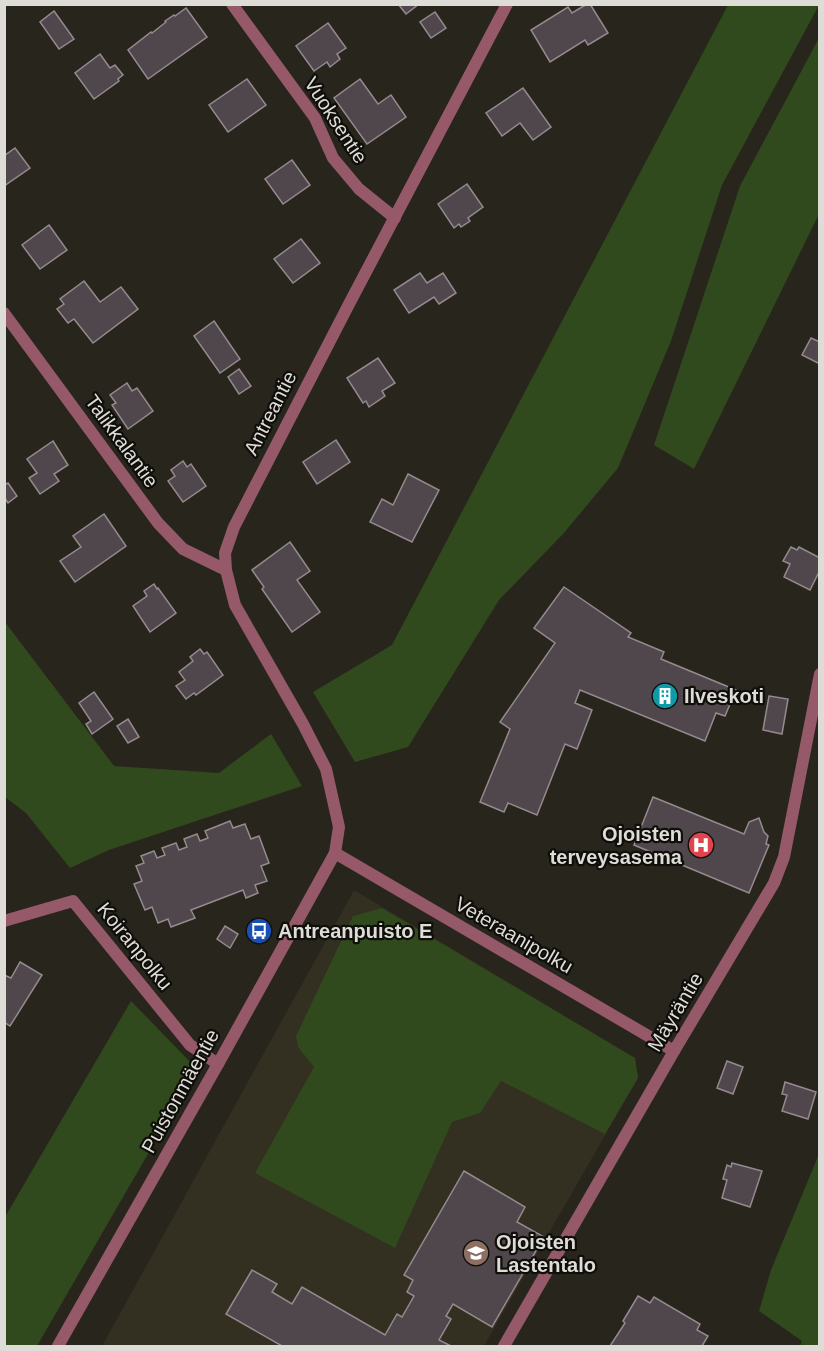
<svg xmlns="http://www.w3.org/2000/svg" width="824" height="1351" viewBox="0 0 824 1351" font-family="Helvetica,sans-serif">
<style>
.built{fill:#332f21}
.green{fill:#304a1d}
.building{fill:#50474c;stroke:#948a8f;stroke-width:1.5}
.lines{fill:none;stroke-linecap:round;stroke-linejoin:round}
.minor{stroke:#96596a;stroke-width:12}
.labels{text-anchor:middle;stroke-width:4.5;stroke-linejoin:round;paint-order:stroke}
.street-label{font-size:20px;fill:#dedcd6;stroke:#0f0e0a}
.poi-label{font-size:20px;font-weight:bold;fill:#dedcd6;stroke:#0f0e0a;text-anchor:start}
</style>
<rect width="100%" height="100%" fill="#28251c"/>
<polygon class="built" points="354,890 635,1058 638,1078 484,1346 102,1346"/>
<g class="green">
<polygon points="728,5 819,5 722,185 671,341 618,468 563,534 499,600 408,747 355,762 313,692 392,645"/>
<polygon points="819,38 819,214 694,469 654,445 740,186"/>
<polygon points="5,622 114,766 219,773 271,734 302,786 109,850 70,868 26,813 5,797"/>
<polygon points="382,908 635,1058 638,1078 605,1134 501,1081 480,1113 452,1122 395,1248 255,1173 314,1067 298,1047 296,1036 353,916"/>
<polygon points="131,1001 197,1069 37,1346 5,1346 5,1217"/>
<polygon points="819,1154 819,1346 800,1346 802,1341 759,1311 771,1270"/>
</g>
<g class="building">
<polygon points="398,4 419,4 406,14"/>
<polygon points="587,4 590,4 608,33 588,45 585,40 550,62 531,30 568,7 572,13"/>
<polygon points="186,8 207,37 148,79 128,50 151,32 152,33 166,22 165,21 174,15 175,16"/>
<polygon points="54,11 74,39 59,49 40,22"/>
<polygon points="435,12 446,28 431,38 420,22"/>
<polygon points="328,23 346,48 337,54 340,59 330,67 327,62 314,71 296,46"/>
<polygon points="100,54 110,68 115,65 123,75 118,79 119,81 94,99 75,73"/>
<polygon points="247,79 266,105 228,132 209,105"/>
<polygon points="360,79 378,104 391,95 406,117 367,144 334,98"/>
<polygon points="523,88 551,127 533,140 520,123 502,136 486,113"/>
<polygon points="15,148 30,168 4,186 4,156"/>
<polygon points="292,160 310,185 283,204 265,179"/>
<polygon points="467,184 483,207 468,218 470,221 461,227 459,224 454,228 438,204"/>
<polygon points="49,225 67,250 40,269 22,245"/>
<polygon points="301,239 320,263 293,283 274,259"/>
<polygon points="420,273 427,283 443,273 456,293 439,304 434,297 409,313 394,290"/>
<polygon points="84,281 100,302 121,287 138,309 93,343 74,319 68,323 57,309 64,304 60,299"/>
<polygon points="214,321 240,359 220,373 194,336"/>
<polygon points="811,338 820,342 820,364 802,355"/>
<polygon points="378,358 395,383 382,391 385,396 369,407 366,401 363,403 347,378"/>
<polygon points="239,369 251,386 239,394 228,377"/>
<polygon points="127,383 132,391 137,388 153,411 128,429 112,405 116,403 110,395"/>
<polygon points="336,440 350,462 317,484 303,462"/>
<polygon points="53,441 68,465 54,474 59,481 40,494 29,478 37,473 27,459"/>
<polygon points="183,461 187,467 191,464 206,486 183,502 168,481 175,476 171,470"/>
<polygon points="408,474 439,490 412,542 370,522 382,499 393,505"/>
<polygon points="8,483 17,496 8,503 4,497 4,485"/>
<polygon points="104,514 126,546 75,582 60,561 81,547 73,536"/>
<polygon points="290,542 310,571 297,580 320,612 292,632 262,589 264,587 252,570"/>
<polygon points="791,547 797,550 799,547 820,558 820,570 810,590 784,577 790,564 783,561"/>
<polygon points="154,584 157,589 158,588 176,613 150,632 133,606 147,596 144,591"/>
<polygon points="564,587 631,633 628,637 664,652 661,659 736,690 725,716 716,713 705,741 580,690 575,703 592,710 577,749 565,744 537,815 508,803 504,812 480,802 510,729 500,722 555,643 534,628"/>
<polygon points="200,649 204,654 207,652 223,675 196,695 194,693 186,699 176,686 185,680 179,672 193,661 190,657"/>
<polygon points="94,692 113,719 92,734 86,724 91,721 79,703"/>
<polygon points="769,696 788,699 782,734 763,730"/>
<polygon points="128,719 139,737 128,743 117,726"/>
<polygon points="653,797 744,834 749,822 759,818 764,832 768,836 766,844 769,845 749,893 634,845"/>
<polygon points="230,821 233,828 245,824 251,839 259,836 269,863 261,866 267,881 255,885 258,893 246,898 243,890 191,910 195,918 171,927 168,919 158,923 152,907 145,910 134,884 142,881 136,866 144,863 141,856 154,851 157,858 165,855 162,848 176,843 179,850 187,847 184,839 197,834 200,841 208,838 205,831"/>
<polygon points="225,926 238,934 230,948 217,939"/>
<polygon points="20,962 42,975 10,1026 4,1022 4,975 11,978"/>
<polygon points="727,1061 743,1067 733,1094 717,1088"/>
<polygon points="785,1082 816,1092 808,1119 782,1111 787,1095 782,1094"/>
<polygon points="732,1163 762,1171 750,1207 722,1198 727,1180 723,1179 727,1165 731,1167"/>
<polygon points="464,1171 525,1207 517,1222 544,1237 492,1327 453,1304 446,1316 451,1319 439,1340 451,1346 282,1346 226,1314 252,1270 277,1284 272,1292 292,1304 302,1287 385,1335 397,1314 402,1317 414,1296 407,1292 413,1280 404,1275"/>
<polygon points="638,1296 650,1303 654,1297 700,1324 697,1330 708,1336 702,1346 610,1346 625,1323 623,1321"/>
</g>
<g class="lines">
<g class="minor">
<polyline points="232,4 315,118 333,158 359,189 395,218"/>
<polyline points="4,313 158,523 183,549 226,570"/>
<polyline points="335,853 674,1051"/>
<polyline points="4,921 73,901 190,1045 218,1064"/>
<polyline points="58,1346 218,1064 335,853 339,827 326,769 303,724 235,605 226,570 225,553 234,527 348,306 507,4"/>
<polyline points="504,1346 674,1051 774,883 784,857 820,674"/>
</g>
</g>
<defs>
<g id="building-disc" transform="scale(1.35)"><circle r="9.5" fill="#0f9aa8" stroke="#0f0e0a"/><path d="M-4-6H4V6H1V3H-1V6H-4ZM-2.5-4.3h1.7v1.8h-1.7ZM.8-4.3h1.7v1.8H.8ZM-2.5-1h1.7V.8h-1.7ZM.8-1h1.7V.8H.8Z" fill="#fff"/></g>
<g id="hospital-disc" transform="scale(1.35)"><circle r="9.5" fill="#e0444e" stroke="#0f0e0a"/><path d="M-5-5h3v3.5h4V-5h3V5h-3V1.5h-4V5h-3Z" fill="#fff"/></g>
<g id="bus-disc" transform="scale(1.35)"><circle r="9.5" fill="#1a4fb4" stroke="#0f0e0a"/><path d="M-5-6H5V4H4V6H2V4H-2V6H-4V4H-5ZM-3.5-4V0h7V-4ZM-3.5 1.2v1.5H-2V1.2ZM2 1.2v1.5H3.5V1.2Z" fill="#fff"/></g>
<g id="school-disc" transform="scale(1.35)"><circle r="9.5" fill="#8d6e63" stroke="#0f0e0a"/><path d="M0-5L7-2L0 1L-7-2ZM-4 1L0 2.5L4 1V4Q0 6-4 4Z" fill="#fff"/></g>
</defs>
<g fill-rule="evenodd">
<use href="#building-disc" x="665" y="696"/>
<use href="#hospital-disc" x="701" y="845"/>
<use href="#bus-disc" x="259" y="931"/>
<use href="#school-disc" x="476" y="1253"/>
</g>
<g class="labels">
<g class="street-label">
<text transform="translate(336 120) rotate(57)" y="7">Vuoksentie</text>
<text transform="translate(270 413) rotate(-63)" y="7">Antreantie</text>
<text transform="translate(122 441) rotate(54)" y="7">Talikkalantie</text>
<text transform="translate(514 935) rotate(30)" y="7">Veteraanipolku</text>
<text transform="translate(135 946) rotate(51)" y="7">Koiranpolku</text>
<text transform="translate(675 1012) rotate(-59)" y="7">Mäyräntie</text>
<text transform="translate(180 1091) rotate(-61)" y="7">Puistonmäentie</text>
</g>
<g class="poi-label">
<text x="684" y="703">Ilveskoti</text>
<text x="682" y="841" text-anchor="end">Ojoisten<tspan x="682" dy="23">terveysasema</tspan></text>
<text x="278" y="938">Antreanpuisto E</text>
<text x="496" y="1249">Ojoisten<tspan x="496" dy="23">Lastentalo</tspan></text>
</g>
</g>
<rect width="824" height="1351" fill="none" stroke="#dedcd6" stroke-width="12"/>
</svg>
